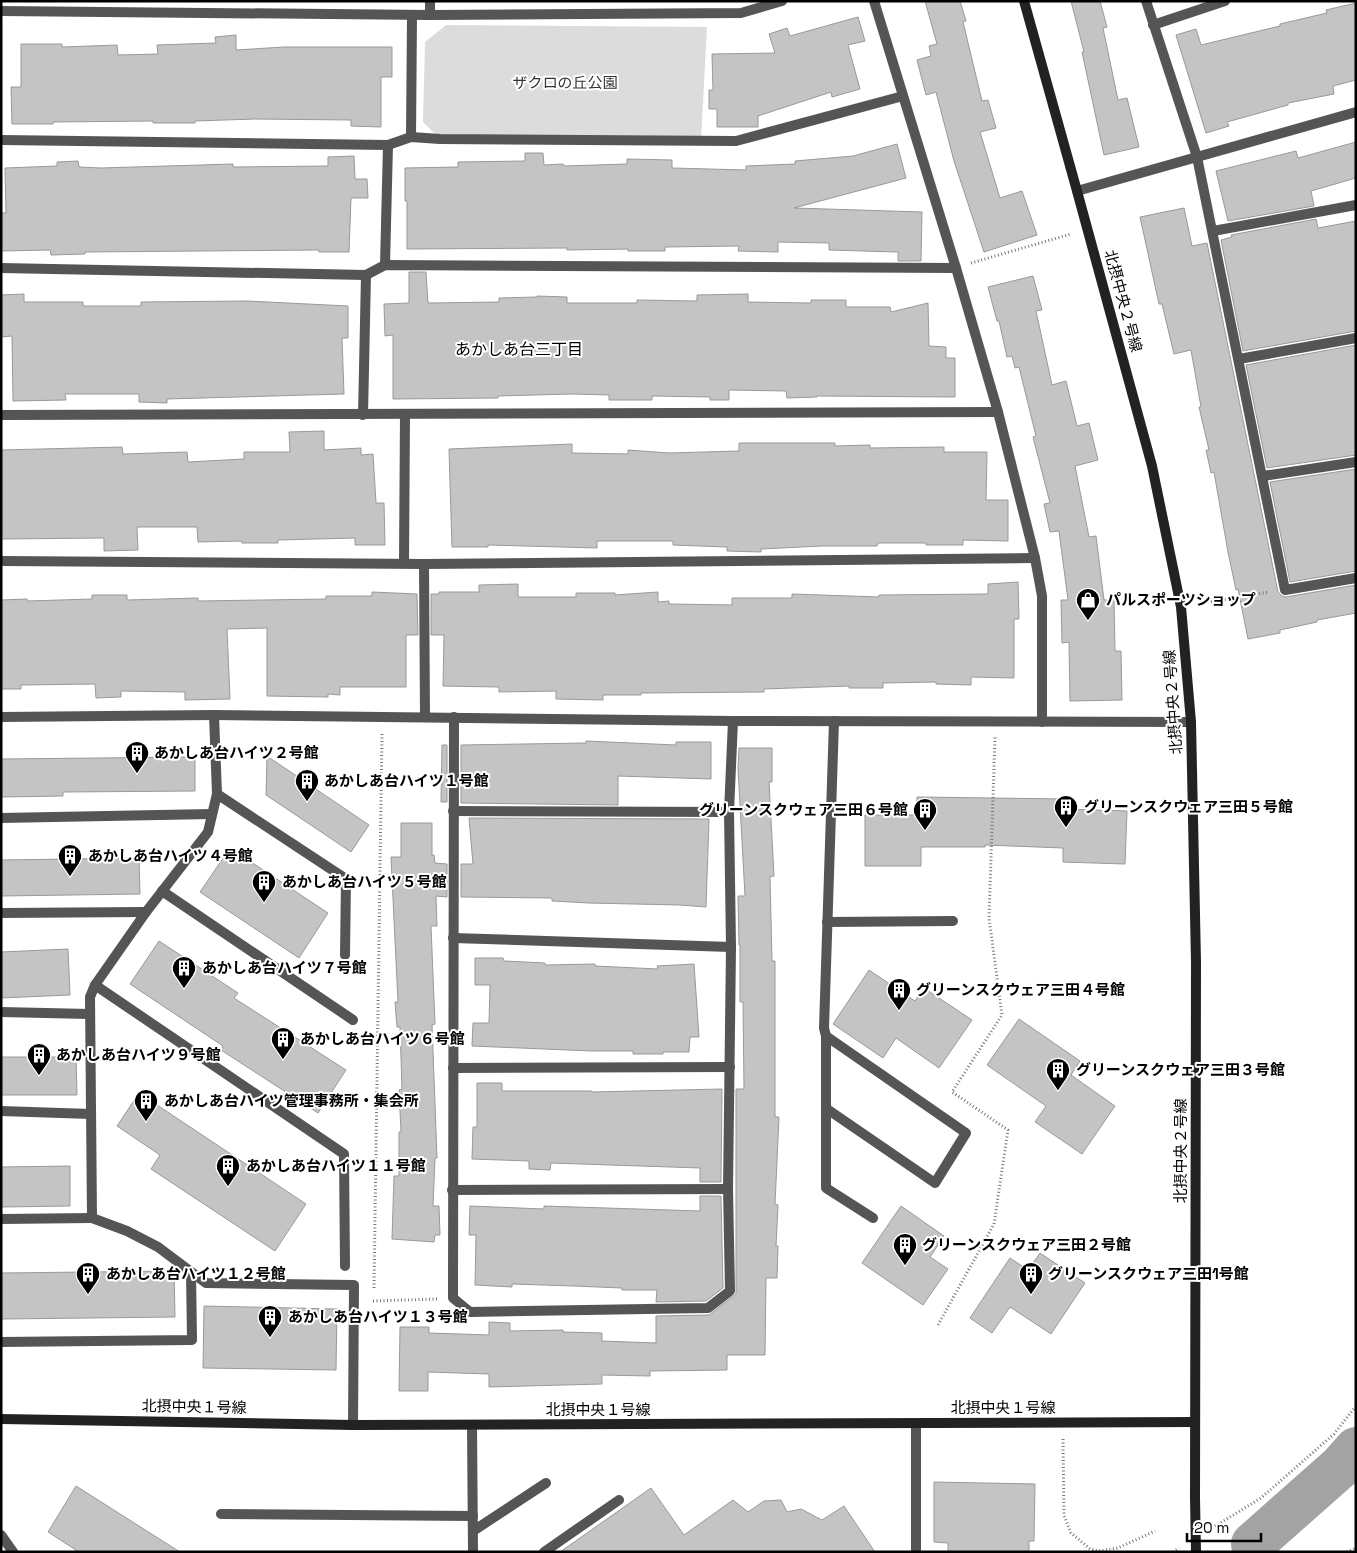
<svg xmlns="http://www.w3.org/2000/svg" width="1357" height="1553" viewBox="0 0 1357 1553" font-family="'Space Grotesk','Noto Sans JP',sans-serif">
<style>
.green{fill:#dcdcdc}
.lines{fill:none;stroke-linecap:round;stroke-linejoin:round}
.river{stroke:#a3a3a3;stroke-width:44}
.building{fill:#c4c4c4;stroke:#999}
.path{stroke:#777;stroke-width:3;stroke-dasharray:1 2.5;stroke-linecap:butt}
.lane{stroke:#555;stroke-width:10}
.street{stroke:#555;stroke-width:10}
.secondary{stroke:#222;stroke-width:10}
.secondary-bridge{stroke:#222;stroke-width:10}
.labels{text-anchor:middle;stroke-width:4;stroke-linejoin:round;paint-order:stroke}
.park-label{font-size:15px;fill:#333;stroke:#fff}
.street-label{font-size:15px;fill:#000;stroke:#fff}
.poi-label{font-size:15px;font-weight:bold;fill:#000;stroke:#fff;text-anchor:start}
.neighbourhood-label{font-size:16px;fill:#000;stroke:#fff}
</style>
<rect width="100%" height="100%" fill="#fff"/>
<polygon class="green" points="446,25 707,27 701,141 440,139 423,122 425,42"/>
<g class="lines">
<polyline class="river" points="1253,1544 1340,1467 1356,1449"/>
</g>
<g class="building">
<polygon points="925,1 960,1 966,21 963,22 982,101 988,100 996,128 980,132 1000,198 1022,191 1037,235 984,252 954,161 936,92 926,95 917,60 931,56 929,46 937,44"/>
<polygon points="1071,1 1100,1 1107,27 1103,28 1118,100 1127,98 1139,147 1104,155 1082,52 1084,52"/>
<polygon points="1356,3 1356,80 1333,86 1334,94 1288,103 1288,105 1227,122 1229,126 1206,133 1176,35 1196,29 1201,45 1280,26 1280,24 1327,13 1326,10"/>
<polygon points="858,17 865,41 848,45 860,89 832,97 831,92 758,116 758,127 717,127 717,109 709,109 709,90 713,90 712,54 775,53 769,34 787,28 790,36"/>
<polygon points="236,35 236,50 284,47 392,47 392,77 381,77 381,127 351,126 351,120 255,119 195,121 195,123 153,123 153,121 53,122 53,124 12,124 11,87 21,87 21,44 62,44 62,47 117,45 118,55 158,54 157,45 216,43 215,37"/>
<polygon points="1356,142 1356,178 1311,191 1314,206 1228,221 1216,171 1296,151 1298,158"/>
<polygon points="897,144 906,178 794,208 922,212 921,261 898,261 898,252 829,250 829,243 778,242 778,252 738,251 739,246 665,247 665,251 628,251 628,249 567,250 567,248 407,249 407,201 405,201 405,168 458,167 458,162 525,161 525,153 543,153 544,165 563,164 564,166 627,164 627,159 672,160 672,168 746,170 746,166 795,164 795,161 853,156"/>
<polygon points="354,156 355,179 367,179 368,198 351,198 349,252 319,252 319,250 85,252 85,254 51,255 50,250 1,251 1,213 6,213 5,168 57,166 57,162 78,161 79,167 101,168 233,164 233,167 328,166 328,157"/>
<polygon points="1184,208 1192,246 1207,243 1278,592 1282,596 1286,597 1356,585 1356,613 1317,620 1317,622 1280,630 1280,633 1248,639 1238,589 1236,590 1228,552 1214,472 1211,473 1206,450 1209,450 1199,407 1201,407 1191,350 1174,354 1162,304 1159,304 1140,217"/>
<polygon points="1316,219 1318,228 1356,221 1356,331 1243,351 1221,240 1232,237 1231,235"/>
<polygon points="409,272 426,272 428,303 499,302 499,298 537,297 537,296 567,297 567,303 637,303 637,300 697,301 697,295 748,294 748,302 811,303 811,300 846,300 846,307 890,307 891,312 928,303 929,346 946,347 946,358 955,358 955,397 817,396 817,397 787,398 786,391 729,390 729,400 710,400 710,397 652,396 652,400 609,400 609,395 572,394 498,396 498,398 393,399 393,335 385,336 384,304 409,303"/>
<polygon points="1033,276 1042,310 1036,311 1052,385 1066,381 1077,426 1089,423 1098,460 1075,466 1089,537 1096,536 1104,600 1114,600 1115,651 1121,651 1122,700 1070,701 1069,642 1062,643 1061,600 1068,600 1059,531 1050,532 1044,504 1050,503 1033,437 1036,436 1019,367 1015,368 1012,356 1007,357 999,321 997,321 988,287"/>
<polygon points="24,294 24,302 83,302 83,306 141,306 141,302 247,301 348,306 348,338 342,338 344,394 167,399 167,403 139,402 139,394 65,394 66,400 13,401 12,336 1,337 1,295"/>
<polygon points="1356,345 1356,455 1267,468 1246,365"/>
<polygon points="324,431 324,450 361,448 361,455 373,454 376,503 384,503 385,545 355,545 355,538 278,540 278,543 242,543 242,541 198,542 197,527 137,527 138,550 104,551 104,538 1,539 1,450 122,447 123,454 187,452 188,462 244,459 244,452 290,452 289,432"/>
<polygon points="739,443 835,443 835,446 870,445 870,448 944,447 944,452 987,452 986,500 1008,500 1008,541 963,540 963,545 926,545 926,543 878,543 877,546 822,546 761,549 761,552 727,551 727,547 673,545 673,541 597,541 597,548 488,545 488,547 452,547 449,449 572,444 572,453 628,454 628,450 669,453 739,451"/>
<polygon points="1356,469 1356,571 1290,582 1270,482"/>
<polygon points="1018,582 1019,619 1014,619 1014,678 971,677 971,685 936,684 936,682 883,683 883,688 849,688 849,686 764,689 764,692 641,693 641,695 603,695 603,700 556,699 556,691 499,692 499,687 443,686 444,635 431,635 431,594 439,594 439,592 479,592 479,585 518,584 518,597 576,597 576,593 615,593 615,595 658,592 658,602 669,601 669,604 732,605 732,598 792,598 792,594 879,597 879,595 988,594 988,584"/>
<polygon points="372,592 417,594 418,635 406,635 406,687 340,687 340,695 328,694 328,697 267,696 267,628 227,629 230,699 185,700 185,692 121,691 121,697 96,698 95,684 21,685 21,689 1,689 1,600 27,599 28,601 92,599 92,595 127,595 127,600 198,598 198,601 326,599 326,596 372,596"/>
<polygon points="586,741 676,745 676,742 711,742 711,779 618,776 618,805 461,803 461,745 586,743"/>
<polygon points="442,745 447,745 447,802 441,802"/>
<polygon points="739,748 772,748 772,782 769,782 774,876 770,877 772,961 775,961 775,1117 779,1117 775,1204 778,1205 776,1246 778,1246 777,1278 766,1278 765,1355 727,1355 727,1370 650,1371 650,1376 602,1375 602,1384 489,1387 489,1374 428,1372 428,1391 399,1391 400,1327 429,1327 429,1333 489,1335 489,1322 510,1323 510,1331 563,1330 563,1332 602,1333 602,1341 656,1343 656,1316 709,1315 736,1294 736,1089 744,1089 743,1002 740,1002 740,945 739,945 738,896 745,896 738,768"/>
<polygon points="267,756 369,825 351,852 266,795"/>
<polygon points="195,757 195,791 63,792 63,796 1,797 1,759"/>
<polygon points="917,797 1066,799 1066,809 1127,811 1125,864 1063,862 1063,848 985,845 985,847 921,847 921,866 865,866 865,815 917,815"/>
<polygon points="469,818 709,819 706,907 680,905 589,903 552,901 552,898 461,897 461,864 473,864"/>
<polygon points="401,823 432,823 432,855 434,855 435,863 447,864 447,897 436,896 437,926 431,926 435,1024 432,1025 437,1158 435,1158 433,1206 439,1206 440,1235 435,1235 434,1242 392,1239 394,1176 399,1176 399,1132 401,1132 399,1090 402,1089 400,1027 397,1027 395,1002 398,1002 391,857 401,857"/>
<polygon points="230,848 328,913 299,958 200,892"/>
<polygon points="139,858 140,894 1,896 1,860"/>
<polygon points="159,941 238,993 234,998 346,1070 318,1113 221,1050 223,1046 130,984"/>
<polygon points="68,949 70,995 1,998 1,952"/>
<polygon points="475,958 503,958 504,961 545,963 545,965 595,964 595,966 658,969 657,966 694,964 699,1037 690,1037 689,1052 663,1052 663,1054 633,1054 633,1051 592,1051 472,1046 473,1023 489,1023 490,985 475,985"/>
<polygon points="869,970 915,1001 924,988 972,1020 939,1068 896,1038 883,1058 833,1024"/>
<polygon points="1019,1019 1080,1061 1071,1075 1115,1106 1082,1154 1035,1122 1046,1106 987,1065"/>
<polygon points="1,1057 76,1057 77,1095 1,1095"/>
<polygon points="477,1083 502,1083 502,1091 592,1091 592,1092 722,1089 721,1182 700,1182 700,1168 551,1163 550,1170 529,1169 529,1161 472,1159 473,1127 477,1127"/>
<polygon points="139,1093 306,1204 275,1251 151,1169 160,1155 117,1126"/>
<polygon points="70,1166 70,1206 1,1207 1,1167"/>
<polygon points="700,1196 721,1196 723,1288 706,1301 656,1302 657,1290 622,1290 622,1288 574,1286 512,1284 512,1287 475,1285 476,1235 469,1235 470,1206 544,1209 544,1206 700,1211"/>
<polygon points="901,1206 944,1236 930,1257 948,1269 923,1305 862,1263"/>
<polygon points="1040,1253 1085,1283 1051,1334 1010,1307 992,1333 970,1318 1010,1258 1028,1270"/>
<polygon points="174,1271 175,1317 1,1319 1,1273"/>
<polygon points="204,1306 337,1309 336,1370 203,1368"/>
<polygon points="934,1482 1035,1484 1034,1541 1029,1541 1029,1552 948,1552 948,1543 934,1542"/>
<polygon points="76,1486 180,1552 79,1552 48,1532"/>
<polygon points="651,1488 684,1535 733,1500 748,1512 764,1501 781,1500 787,1512 801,1509 822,1520 844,1506 875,1552 560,1552"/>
</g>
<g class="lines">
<g class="path">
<polyline points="971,263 1071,234"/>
<polyline points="1197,604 1269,592"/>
<polyline points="374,1288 382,732"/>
<polyline points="373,1301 437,1299"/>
<polyline points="938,1325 994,1224 1008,1130 952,1092 1002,1015 989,918 995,737"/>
<polyline points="1063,1439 1064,1515 1071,1533 1090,1549 1098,1551 1118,1548 1155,1531"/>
<polyline points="1212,1528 1261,1498 1334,1434 1356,1406"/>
<polyline points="1173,1552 1179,1548"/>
<polyline points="1347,1552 1356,1548"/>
</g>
<g class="lane">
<polyline points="214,715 217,794 208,832 146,912 95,985 90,997 92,1218 127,1231 158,1247 206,1283 354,1285 353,1425"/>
<polyline points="834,721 824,1028 826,1036 826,1188 873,1218"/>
<polyline points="217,794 346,879 345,955"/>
<polyline points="1,818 212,814"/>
<polyline points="162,891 353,1020"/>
<polyline points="1,913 146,912"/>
<polyline points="827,922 953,921"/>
<polyline points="95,985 344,1154 345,1266"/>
<polyline points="1,1012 90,1014"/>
<polyline points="826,1036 966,1133 935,1183 827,1109"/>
<polyline points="1,1111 91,1114"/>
<polyline points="1,1219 92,1218"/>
<polyline points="1,1342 192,1340 191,1272"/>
<polyline points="916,1424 916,1552"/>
<polyline points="472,1425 473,1552"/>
<polyline points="221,1514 473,1516"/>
<polyline points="473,1531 546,1483"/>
<polyline points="1,1535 13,1552"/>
<polyline points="544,1552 619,1500"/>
</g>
<g class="street">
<polyline points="874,1 956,268 998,412 1035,558 1042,596 1042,722"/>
<polyline points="1146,1 1197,157 1285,590 1356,578"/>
<polyline points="1,11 430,15 741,13 782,1"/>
<polyline points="430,15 430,1"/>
<polyline points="1153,25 1225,1"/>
<polyline points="411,137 412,15"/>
<polyline points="1,140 388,145 411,137 440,139 736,141 903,96"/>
<polyline points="1077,191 1356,112"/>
<polyline points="1213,231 1356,205"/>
<polyline points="385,265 388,145"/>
<polyline points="1,268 366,275 385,265 956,268"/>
<polyline points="1239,359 1356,338"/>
<polyline points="1,415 998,412"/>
<polyline points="363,415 366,275"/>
<polyline points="1263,476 1356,462"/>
<polyline points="1,561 424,564 1035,558"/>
<polyline points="404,563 405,414"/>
<polyline points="424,564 425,717"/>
<polyline points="1,717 214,715 733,721 1191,722"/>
<polyline points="454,717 453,1298 470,1312 708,1308 730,1291 728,1189 731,947 729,812 733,721"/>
<polyline points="453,811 729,812"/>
<polyline points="453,938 731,947"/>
<polyline points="453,1068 730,1067"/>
<polyline points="452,1190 728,1189"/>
</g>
<g class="secondary">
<polyline points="1024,1 1077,191 1152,466 1181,607 1191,722 1196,962 1195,1498"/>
<polyline points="1,1419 353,1425 1195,1422"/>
</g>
<polyline class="secondary-bridge" points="1195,1498 1196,1552"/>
</g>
<defs>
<g id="shop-pin" transform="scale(1.25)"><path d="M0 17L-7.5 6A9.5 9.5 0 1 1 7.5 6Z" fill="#000" stroke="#fff"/><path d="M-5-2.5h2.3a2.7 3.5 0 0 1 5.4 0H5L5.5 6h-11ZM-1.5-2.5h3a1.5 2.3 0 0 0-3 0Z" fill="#fff"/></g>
<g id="building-pin" transform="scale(1.25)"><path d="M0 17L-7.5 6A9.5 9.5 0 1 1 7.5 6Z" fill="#000" stroke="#fff"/><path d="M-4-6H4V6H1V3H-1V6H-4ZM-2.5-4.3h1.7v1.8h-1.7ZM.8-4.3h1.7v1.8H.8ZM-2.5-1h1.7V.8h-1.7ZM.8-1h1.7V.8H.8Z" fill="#fff"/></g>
</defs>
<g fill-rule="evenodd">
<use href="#shop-pin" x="1088" y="600"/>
<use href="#building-pin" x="137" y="753"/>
<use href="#building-pin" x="307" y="781"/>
<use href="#building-pin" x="1066" y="807"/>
<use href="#building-pin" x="925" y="810"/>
<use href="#building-pin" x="70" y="856"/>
<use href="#building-pin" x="264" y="882"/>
<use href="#building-pin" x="184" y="968"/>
<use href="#building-pin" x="899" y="990"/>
<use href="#building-pin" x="283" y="1039"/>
<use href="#building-pin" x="39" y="1055"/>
<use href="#building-pin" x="1058" y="1070"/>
<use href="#building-pin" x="146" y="1101"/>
<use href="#building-pin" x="228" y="1166"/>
<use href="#building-pin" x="905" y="1245"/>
<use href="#building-pin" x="88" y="1274"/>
<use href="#building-pin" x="1031" y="1274"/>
<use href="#building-pin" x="270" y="1317"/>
</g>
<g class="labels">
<g class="park-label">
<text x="565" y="88">ザクロの丘公園</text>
</g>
<g class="street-label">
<text transform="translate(1123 301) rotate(75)" y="5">北摂中央２号線</text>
<text transform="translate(1173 702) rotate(-94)" y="5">北摂中央２号線</text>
<text transform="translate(1181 1151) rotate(-90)" y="5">北摂中央２号線</text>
<text transform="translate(194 1407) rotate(1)" y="5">北摂中央１号線</text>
<text x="1003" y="1413">北摂中央１号線</text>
<text x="598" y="1415">北摂中央１号線</text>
</g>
<g class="poi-label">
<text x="1106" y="605">パルスポーツショップ</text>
<text x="154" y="758">あかしあ台ハイツ２号館</text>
<text x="324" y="786">あかしあ台ハイツ１号館</text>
<text x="1084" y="812">グリーンスクウェア三田５号館</text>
<text x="908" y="815" text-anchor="end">グリーンスクウェア三田６号館</text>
<text x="88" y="861">あかしあ台ハイツ４号館</text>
<text x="282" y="887">あかしあ台ハイツ５号館</text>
<text x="202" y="973">あかしあ台ハイツ７号館</text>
<text x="916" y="995">グリーンスクウェア三田４号館</text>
<text x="300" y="1044">あかしあ台ハイツ６号館</text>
<text x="56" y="1060">あかしあ台ハイツ９号館</text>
<text x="1076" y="1075">グリーンスクウェア三田３号館</text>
<text x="164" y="1106">あかしあ台ハイツ管理事務所・集会所</text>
<text x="246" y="1171">あかしあ台ハイツ１１号館</text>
<text x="922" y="1250">グリーンスクウェア三田２号館</text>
<text x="106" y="1279">あかしあ台ハイツ１２号館</text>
<text x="1048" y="1279">グリーンスクウェア三田1号館</text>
<text x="288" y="1322">あかしあ台ハイツ１３号館</text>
</g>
<g class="neighbourhood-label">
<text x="519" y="355">あかしあ台三丁目</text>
</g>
</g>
<rect width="1357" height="1553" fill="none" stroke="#000000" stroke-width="5"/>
<path d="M1187 1533v8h74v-8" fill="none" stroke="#000000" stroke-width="2.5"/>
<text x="1194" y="1533" font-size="15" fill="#000000" stroke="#ffffff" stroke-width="4" paint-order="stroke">20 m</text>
</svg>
